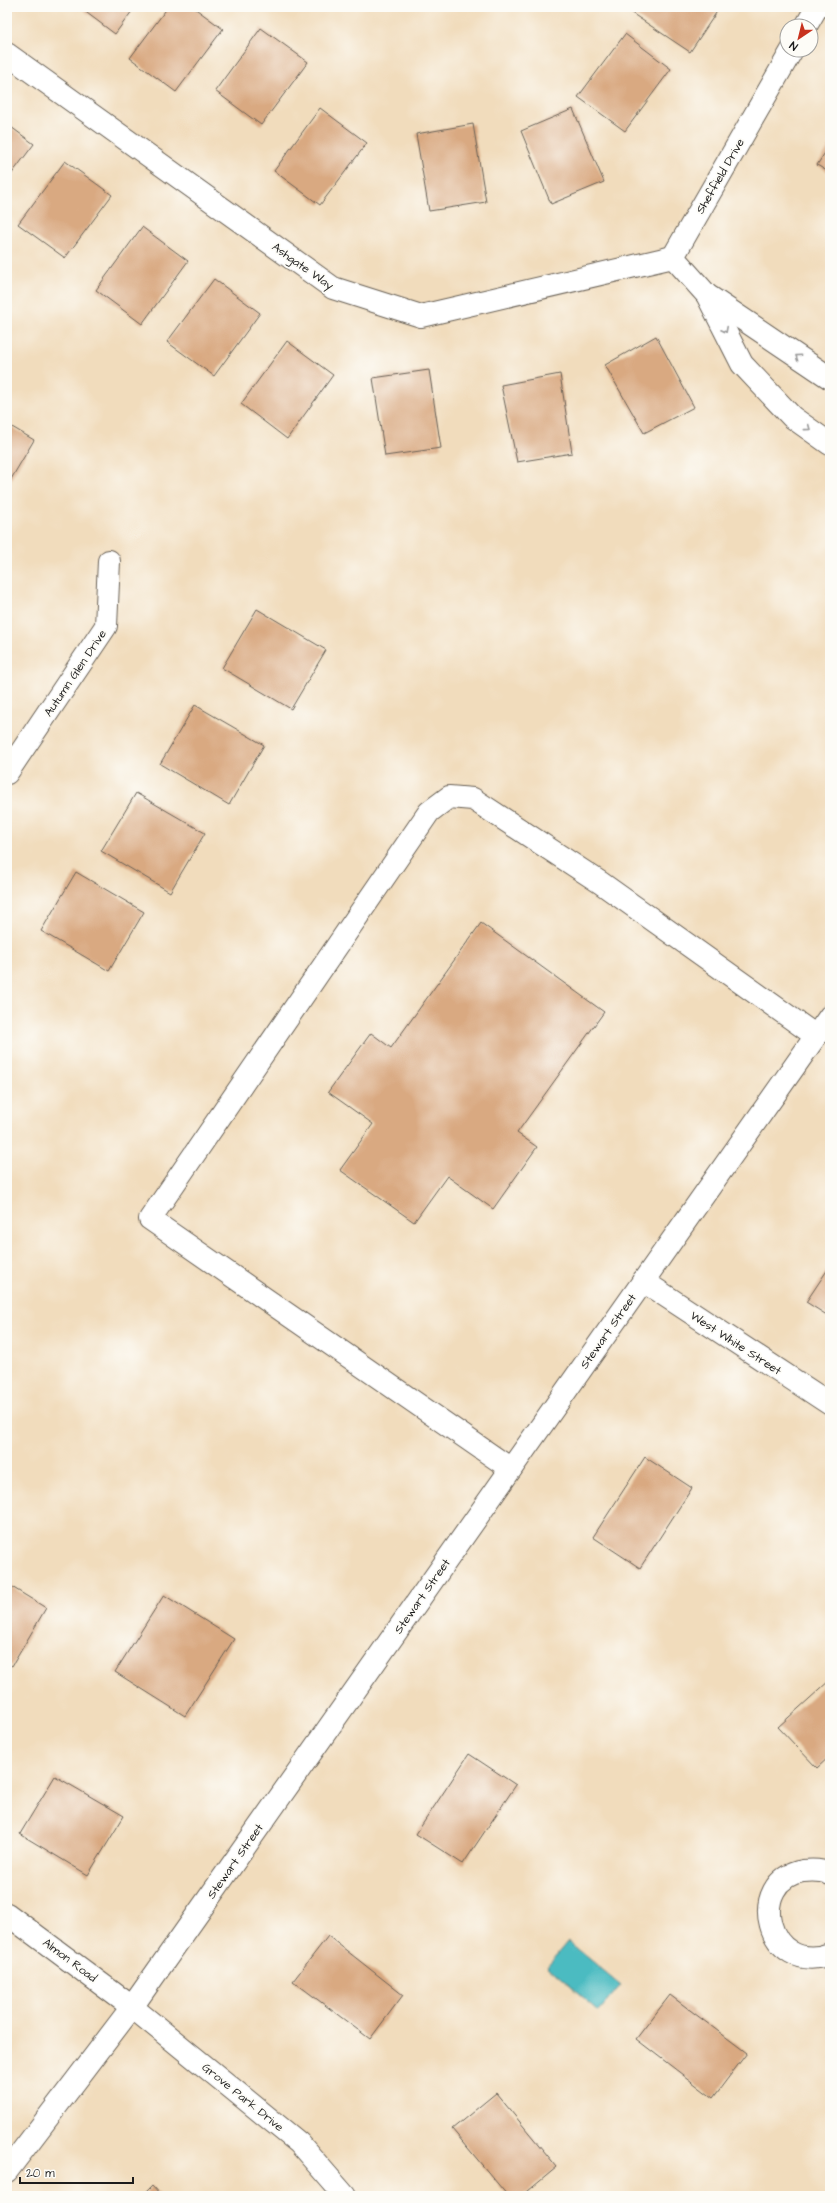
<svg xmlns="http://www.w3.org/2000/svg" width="837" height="2203" viewBox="0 0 837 2203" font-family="'Architects Daughter',sans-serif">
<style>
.water{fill:#4cbbc1;stroke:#346c6e}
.building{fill:#d9a981}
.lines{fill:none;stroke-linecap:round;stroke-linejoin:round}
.minor-casing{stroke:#675f54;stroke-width:24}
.minor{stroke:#fff;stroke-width:22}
.oneway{stroke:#999}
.labels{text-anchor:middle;stroke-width:3.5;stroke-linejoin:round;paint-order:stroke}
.street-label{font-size:12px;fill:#1c1c1c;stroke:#fdfcf7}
</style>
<rect width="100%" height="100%" fill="#fdfcf7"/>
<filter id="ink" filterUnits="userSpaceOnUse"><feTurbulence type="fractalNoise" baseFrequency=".025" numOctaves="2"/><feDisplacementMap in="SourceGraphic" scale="8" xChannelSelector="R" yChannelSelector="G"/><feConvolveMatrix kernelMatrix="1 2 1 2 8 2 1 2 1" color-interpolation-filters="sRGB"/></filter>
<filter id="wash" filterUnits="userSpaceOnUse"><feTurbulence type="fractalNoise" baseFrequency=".012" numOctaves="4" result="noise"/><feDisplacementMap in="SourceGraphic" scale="16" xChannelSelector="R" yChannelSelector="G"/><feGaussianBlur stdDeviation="0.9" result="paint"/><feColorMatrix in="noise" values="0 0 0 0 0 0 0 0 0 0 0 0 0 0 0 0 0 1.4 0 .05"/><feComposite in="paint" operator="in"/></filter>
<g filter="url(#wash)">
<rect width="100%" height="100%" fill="#f1dcbc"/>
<polygon class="water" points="568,1941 621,1985 599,2011 547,1966"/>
<g id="blocks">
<g class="building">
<polygon points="79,7 135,7 115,34"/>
<polygon points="168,7 193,7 223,29 176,92 130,58"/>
<polygon points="625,7 720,7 690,52 624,8"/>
<polygon points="261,28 308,62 261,125 215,91"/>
<polygon points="625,34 671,69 625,131 578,97"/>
<polygon points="320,108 367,143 320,205 274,171"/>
<polygon points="573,109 604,182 551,204 521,131"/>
<polygon points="7,124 34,144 7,180"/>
<polygon points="473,124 486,202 429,211 416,134"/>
<polygon points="830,145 830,173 817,165"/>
<polygon points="65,161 112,195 65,258 18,224"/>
<polygon points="142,227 188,261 142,324 96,290"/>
<polygon points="214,279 260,313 214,376 167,342"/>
<polygon points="656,336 694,407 644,433 605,365"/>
<polygon points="287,341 333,375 287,439 241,404"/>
<polygon points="429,370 441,448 385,456 373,378"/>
<polygon points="560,374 572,453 517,462 501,385"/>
<polygon points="7,424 34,440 7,486"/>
<polygon points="257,609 326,650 291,709 222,668"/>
<polygon points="195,705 264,745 229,805 160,764"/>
<polygon points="136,793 205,833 170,892 101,851"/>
<polygon points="76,872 144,912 109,971 41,931"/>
<polygon points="481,923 604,1012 517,1133 537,1147 493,1209 447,1176 414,1222 340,1170 373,1124 328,1092 371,1033 391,1048"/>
<polygon points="830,1266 830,1317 806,1302"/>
<polygon points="645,1457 692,1488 640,1568 593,1537"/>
<polygon points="7,1584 46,1608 12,1666 7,1663"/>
<polygon points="164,1595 234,1639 185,1716 115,1672"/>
<polygon points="830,1680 830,1756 817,1768 778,1727"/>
<polygon points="469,1754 516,1785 463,1864 416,1834"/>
<polygon points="55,1776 124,1816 88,1875 20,1834"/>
<polygon points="328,1936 403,1995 370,2039 293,1981"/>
<polygon points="670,1995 747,2053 713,2098 636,2039"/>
<polygon points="496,2093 557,2167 522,2196 508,2196 452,2129"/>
<polygon points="152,2186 161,2196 142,2196"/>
</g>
</g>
</g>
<g filter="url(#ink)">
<use href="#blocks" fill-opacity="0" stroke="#675f54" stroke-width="1"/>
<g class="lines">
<g class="minor-casing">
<g id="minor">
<polyline points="806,26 817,7"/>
<polyline points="792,50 673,257 707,295 742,364 792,417 830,444"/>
<polyline points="7,54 333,288 421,316 673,257"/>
<polyline points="710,297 830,378"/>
<polyline points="7,773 106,626 109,561"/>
<polyline points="643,1281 830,1404"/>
<polyline points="511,1469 150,1219 429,812 449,797 473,799 601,883 816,1036"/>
<path d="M830,1874C822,1870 812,1870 803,1871C745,1880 766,1977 830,1954"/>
<polyline points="7,1914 132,2007 299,2143 345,2196"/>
<polyline points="7,2171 132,2007 830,1016"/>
</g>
</g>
<use href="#minor" class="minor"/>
</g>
<defs><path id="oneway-chevron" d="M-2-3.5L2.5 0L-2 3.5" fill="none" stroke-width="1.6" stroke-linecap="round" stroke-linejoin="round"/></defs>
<g class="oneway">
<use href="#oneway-chevron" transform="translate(725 330) rotate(63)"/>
<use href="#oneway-chevron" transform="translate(798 357) rotate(-146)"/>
<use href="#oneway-chevron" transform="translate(808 428) rotate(36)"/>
</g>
</g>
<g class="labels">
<g class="street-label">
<text transform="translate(720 176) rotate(-60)" y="4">Sheffield Drive</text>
<text transform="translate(303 266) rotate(35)" y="4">Ashgate Way</text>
<text transform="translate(75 673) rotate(-56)" y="4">Autumn Glen Drive</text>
<text transform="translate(608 1331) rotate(-55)" y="4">Stewart Street</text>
<text transform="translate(736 1343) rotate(33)" y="4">West White Street</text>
<text transform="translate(422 1596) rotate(-55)" y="4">Stewart Street</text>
<text transform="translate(235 1861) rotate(-55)" y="4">Stewart Street</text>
<text transform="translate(70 1960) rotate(37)" y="4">Almon Road</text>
<text transform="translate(243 2097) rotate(39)" y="4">Grove Park Drive</text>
</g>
</g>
<rect width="837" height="2203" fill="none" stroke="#fdfcf7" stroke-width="24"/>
<g transform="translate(799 38) rotate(215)"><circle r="19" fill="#fdfcf7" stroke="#a3a29f"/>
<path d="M0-3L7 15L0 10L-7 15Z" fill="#c8321e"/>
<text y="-6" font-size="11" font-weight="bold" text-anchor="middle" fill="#1c1c1c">N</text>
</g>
<path d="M20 2177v6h113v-6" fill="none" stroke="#1c1c1c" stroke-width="2"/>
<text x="26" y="2177" font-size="12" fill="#1c1c1c" stroke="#fdfcf7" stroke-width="3" paint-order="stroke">20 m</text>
</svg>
